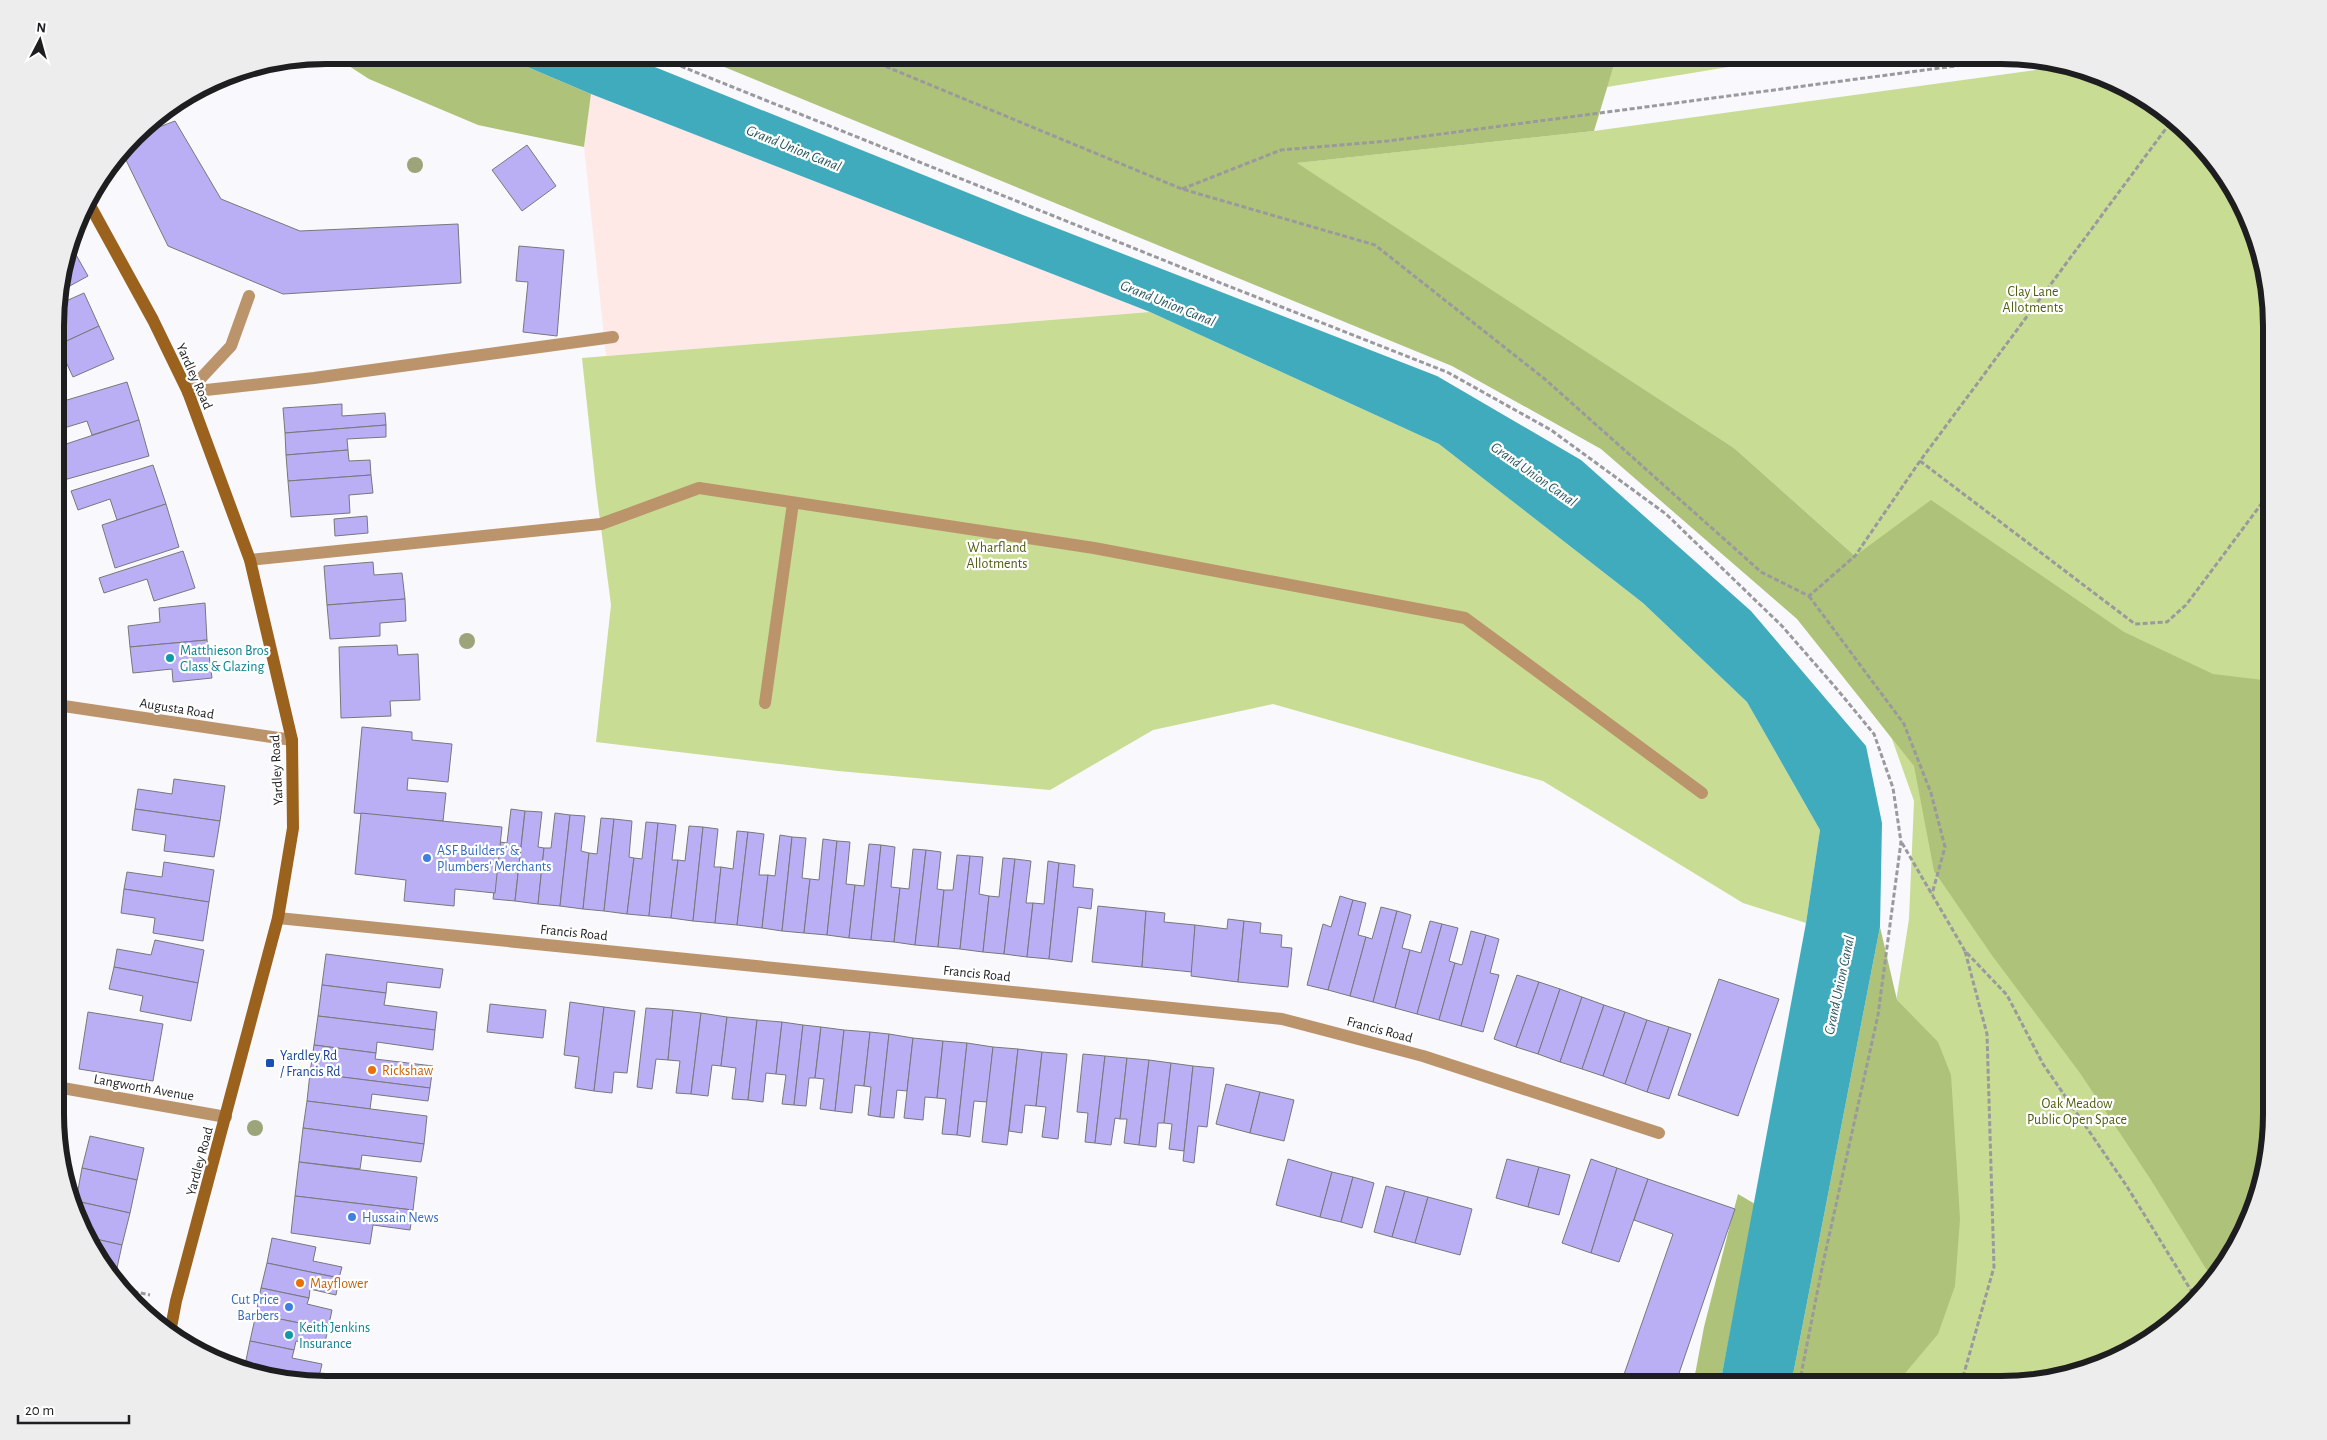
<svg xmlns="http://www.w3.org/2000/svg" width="2327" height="1440" viewBox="0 0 2327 1440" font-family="'Alegreya Sans',sans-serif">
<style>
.industrial{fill:#ffe9e7}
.green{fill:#c8dc94}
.forest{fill:#aec279}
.water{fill:#3fabbd}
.building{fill:#baaff5;stroke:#78777b}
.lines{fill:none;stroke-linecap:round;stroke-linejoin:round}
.path{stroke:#9a9a9d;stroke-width:3;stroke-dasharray:5 2.5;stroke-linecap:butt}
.service{stroke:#bb946c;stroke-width:12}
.minor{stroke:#bb946c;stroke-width:12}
.secondary{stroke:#9a621d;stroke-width:12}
.tree{fill:#9ca479}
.culture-dot{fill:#0f9aa8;stroke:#fff;stroke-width:2}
.shop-dot{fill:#3f7fe0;stroke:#fff;stroke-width:2}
.transit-dot{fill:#1a4fb4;stroke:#fff;stroke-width:2}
.food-dot{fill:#e8710a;stroke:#fff;stroke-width:2}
.labels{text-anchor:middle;stroke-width:4.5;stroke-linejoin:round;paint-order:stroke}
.park-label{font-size:14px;fill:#4f5f0d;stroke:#fff}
.street-label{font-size:14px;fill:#1e1e20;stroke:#fff}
.culture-label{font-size:14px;fill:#0d838f;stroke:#fff;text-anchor:start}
.shop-label{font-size:14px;fill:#366cbe;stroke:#fff;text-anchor:start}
.transit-label{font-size:14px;fill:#164399;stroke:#fff;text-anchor:start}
.food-label{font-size:14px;fill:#c56008;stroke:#fff;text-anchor:start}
.water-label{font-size:15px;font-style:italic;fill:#2c5962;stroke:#fff}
.rim{fill:none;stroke:#1e1e20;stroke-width:6}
</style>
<rect width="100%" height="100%" fill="#f9f8fc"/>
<polygon class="industrial" points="591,94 1150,312 606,356 584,147"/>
<g class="green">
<polygon points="1617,55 1802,55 1607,87"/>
<polygon points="2065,66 2088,69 2151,101 2193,135 2236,191 2263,256 2271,309 2271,1131 2258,1201 2226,1264 2192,1306 2136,1349 2071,1376 2018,1384 1836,1384 1909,919 1914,801 1892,739 1862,700 1855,556 1734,448 1296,163 1594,131"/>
<polygon points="1150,312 1439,444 1643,603 1747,702 1820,830 1806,923 1743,903 1543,781 1273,704 1153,730 1050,790 838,771 596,742 611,605 596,489 582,358"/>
</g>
<g class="forest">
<polygon points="332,55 499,55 591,94 584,147 478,125 369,79"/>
<polygon points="695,55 1617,55 1594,131 1297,163 1734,448 1855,556 1931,500 2124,632 2213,674 2271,681 2271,1131 2258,1201 2226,1264 2213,1280 2151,1180 2080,1073 1991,954 1934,871 1914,766 1797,619 1601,449 1452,366"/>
<polygon points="1880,927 1897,1000 1938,1042 1951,1075 1960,1219 1955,1286 1938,1334 1896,1384 1791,1385"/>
<polygon points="1738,1194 1755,1204 1720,1385 1693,1385 1704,1327"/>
</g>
<polygon class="water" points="499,55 625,55 1023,215 1437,376 1581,460 1751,611 1866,746 1882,823 1880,927 1791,1385 1720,1385 1806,923 1820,830 1747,702 1643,603 1439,444 1150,312 591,94"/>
<g class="building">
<polygon points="175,121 221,199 300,231 458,224 461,283 283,294 168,246 123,154 138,135"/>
<polygon points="527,145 556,186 522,211 492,170"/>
<polygon points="71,246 88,276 57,293 57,291"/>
<polygon points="519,246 564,250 557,336 523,332 528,282 516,281"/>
<polygon points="84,293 99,326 58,345 57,305"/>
<polygon points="99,326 114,359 73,377 58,345"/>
<polygon points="127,382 139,420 92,435 87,421 64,428 57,403"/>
<polygon points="342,404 342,416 385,413 386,425 285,433 283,408"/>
<polygon points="139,420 149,456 64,480 57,459 57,447"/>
<polygon points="386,425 386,437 347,439 348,450 286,455 285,433"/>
<polygon points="348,450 349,461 370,460 371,475 288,481 286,455"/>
<polygon points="153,465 166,504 117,520 110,499 78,510 71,491"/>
<polygon points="371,475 373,493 349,495 350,513 291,517 288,481"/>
<polygon points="166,504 179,547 115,568 102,525"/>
<polygon points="367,516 368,533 335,536 334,519"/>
<polygon points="183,551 195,588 154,601 147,579 104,593 99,578"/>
<polygon points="373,562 374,575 402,573 405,599 327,605 324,566"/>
<polygon points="405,599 406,621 380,623 380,636 330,639 327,605"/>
<polygon points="205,603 207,640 130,647 128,626 160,622 159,608"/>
<polygon points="207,640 212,678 173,682 172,669 133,673 130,647"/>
<polygon points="397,645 398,655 418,654 420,700 390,701 391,716 341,718 339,647"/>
<polygon points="362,727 412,732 412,740 452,744 448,782 408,778 407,790 446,793 443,821 354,813"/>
<polygon points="174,779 225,786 220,821 135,809 138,789 172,794"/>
<polygon points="135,809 220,821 214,857 164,851 166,835 132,830"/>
<polygon points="511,809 525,811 515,901 493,899 500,842 507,843"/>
<polygon points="525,811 542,812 538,847 544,848 538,904 515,901"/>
<polygon points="361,813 502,827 495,893 455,889 454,906 404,901 406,880 355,874"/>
<polygon points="555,813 570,815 560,906 538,904 544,848 551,848"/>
<polygon points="570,815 585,816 581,851 589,853 583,909 560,906"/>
<polygon points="601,818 614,819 604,911 583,909 589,853 597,854"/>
<polygon points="614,819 632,821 629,857 634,858 627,914 604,911"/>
<polygon points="646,822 658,823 649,916 627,914 634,858 642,859"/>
<polygon points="658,823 676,825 672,860 678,860 671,918 649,916"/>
<polygon points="689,826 703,827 693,921 671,918 678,860 685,861"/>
<polygon points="703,827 718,829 714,867 721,867 715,923 693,921"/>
<polygon points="737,831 748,832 737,925 715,923 721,867 733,869"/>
<polygon points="748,832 764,834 759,875 768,875 762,928 737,925"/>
<polygon points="780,835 792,837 782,931 762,928 768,875 775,876"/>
<polygon points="792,837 806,838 802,878 810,879 804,933 782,931"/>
<polygon points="823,839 837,841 827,935 804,933 810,879 819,880"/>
<polygon points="837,841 850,842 846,884 855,885 849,938 827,935"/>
<polygon points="869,844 881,845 871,940 849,938 855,885 864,886"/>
<polygon points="881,845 895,847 891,887 900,888 894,942 871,940"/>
<polygon points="913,849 926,850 915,945 894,942 900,888 909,889"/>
<polygon points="926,850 941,852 937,889 944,890 938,947 915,945"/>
<polygon points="957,855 970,856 960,949 938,947 944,890 953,890"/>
<polygon points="970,856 983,857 979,894 989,896 983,952 960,949"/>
<polygon points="1003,858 1015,859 1004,954 983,952 989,896 999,897"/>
<polygon points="1015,859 1031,861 1026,903 1033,903 1027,957 1004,954"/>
<polygon points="1048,861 1059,863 1049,959 1027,957 1033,903 1044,904"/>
<polygon points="164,862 214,870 209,902 124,889 127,872 162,877"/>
<polygon points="1059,863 1075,865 1073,887 1093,889 1091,909 1078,907 1072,962 1049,959"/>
<polygon points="124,889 209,902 203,941 153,933 155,918 121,913"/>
<polygon points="1340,896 1353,900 1328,990 1307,985 1323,924 1331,927"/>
<polygon points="1353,900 1366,903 1358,935 1366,937 1350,996 1328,990"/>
<polygon points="1098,906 1146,911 1142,967 1092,962"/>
<polygon points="1381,907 1397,911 1373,1002 1350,996 1366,937 1372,939"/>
<polygon points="1146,911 1165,913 1164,922 1195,925 1192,972 1142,967"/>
<polygon points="1397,911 1411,915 1402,948 1410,950 1395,1008 1373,1002"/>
<polygon points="1228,919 1244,921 1238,982 1191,976 1195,925 1227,929"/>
<polygon points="1244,921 1261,923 1260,933 1282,935 1281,947 1292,948 1288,987 1238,982"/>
<polygon points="1430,921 1442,924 1417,1014 1395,1008 1410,950 1421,953"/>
<polygon points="1442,924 1458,928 1449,961 1455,963 1439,1020 1417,1014"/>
<polygon points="1471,931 1486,935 1461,1026 1439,1020 1455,963 1462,965"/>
<polygon points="1486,935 1499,939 1490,973 1499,975 1483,1032 1461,1026"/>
<polygon points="155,940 204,950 198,983 114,967 117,949 151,955"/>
<polygon points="326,954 443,969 440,988 387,982 386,993 322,985"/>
<polygon points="114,967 198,983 191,1021 140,1011 143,996 109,989"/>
<polygon points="1517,975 1539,982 1516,1047 1494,1039"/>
<polygon points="1719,979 1779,999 1738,1116 1678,1095"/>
<polygon points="1539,982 1560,989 1538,1054 1516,1047"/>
<polygon points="322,985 386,993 384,1005 437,1012 435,1030 318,1016"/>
<polygon points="1560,989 1582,997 1560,1062 1538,1054"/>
<polygon points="1582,997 1604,1005 1582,1069 1560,1062"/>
<polygon points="570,1002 604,1007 594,1091 575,1088 579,1057 564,1055"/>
<polygon points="490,1004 546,1010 543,1038 487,1032"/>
<polygon points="1604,1005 1625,1012 1603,1076 1582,1069"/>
<polygon points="604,1007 635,1011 627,1073 614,1072 612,1093 594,1091"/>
<polygon points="646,1008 673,1010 668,1060 656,1059 652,1089 637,1087"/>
<polygon points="673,1010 701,1013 691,1094 676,1093 680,1061 668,1060"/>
<polygon points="88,1012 163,1024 153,1081 79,1069"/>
<polygon points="1625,1012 1647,1020 1625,1084 1603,1076"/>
<polygon points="701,1013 727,1017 721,1066 712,1065 708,1096 691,1094"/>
<polygon points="318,1016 435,1030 433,1050 377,1042 376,1053 314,1045"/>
<polygon points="727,1017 757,1020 748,1100 732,1099 736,1068 721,1066"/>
<polygon points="757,1020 782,1022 776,1074 766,1073 763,1102 748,1100"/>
<polygon points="1647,1020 1669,1027 1647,1092 1625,1084"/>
<polygon points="782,1022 803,1025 794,1105 782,1104 786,1075 776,1074"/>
<polygon points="803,1025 821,1027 815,1078 809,1078 806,1106 794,1105"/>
<polygon points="821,1027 844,1030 835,1111 820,1109 824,1079 815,1078"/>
<polygon points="1669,1027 1691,1034 1669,1099 1647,1092"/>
<polygon points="844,1030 870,1032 864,1086 855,1085 852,1113 835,1111"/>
<polygon points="870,1032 889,1034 880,1117 868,1115 871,1087 864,1086"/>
<polygon points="889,1034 913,1038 907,1091 897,1090 894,1118 880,1117"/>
<polygon points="913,1038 943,1041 937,1098 925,1097 923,1120 904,1118"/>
<polygon points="943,1041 967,1043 957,1135 942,1134 946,1099 937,1098"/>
<polygon points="967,1043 993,1047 987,1102 974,1101 970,1137 957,1135"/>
<polygon points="314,1045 376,1053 375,1059 433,1066 430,1088 310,1073"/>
<polygon points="993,1047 1018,1049 1007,1145 982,1142"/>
<polygon points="1018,1049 1042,1052 1036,1106 1025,1105 1022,1133 1009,1131"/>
<polygon points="1042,1052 1067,1054 1058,1139 1042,1137 1046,1107 1036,1106"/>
<polygon points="1083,1054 1105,1056 1095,1143 1085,1142 1088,1113 1077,1112"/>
<polygon points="1105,1056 1127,1058 1120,1119 1115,1118 1111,1145 1095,1143"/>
<polygon points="1127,1058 1149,1060 1139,1145 1124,1143 1127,1119 1120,1119"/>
<polygon points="1149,1060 1171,1063 1164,1123 1158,1123 1156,1147 1139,1145"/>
<polygon points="1171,1063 1193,1066 1184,1151 1169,1149 1172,1124 1164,1123"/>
<polygon points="1193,1066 1214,1068 1207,1127 1198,1126 1194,1163 1183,1161"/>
<polygon points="310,1073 430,1088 428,1101 372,1094 370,1109 307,1101"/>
<polygon points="1226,1084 1260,1092 1250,1133 1216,1124"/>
<polygon points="1260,1092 1294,1100 1284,1141 1250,1133"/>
<polygon points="307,1101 427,1116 424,1144 303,1128"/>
<polygon points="303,1128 424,1144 421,1162 362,1155 360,1169 299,1162"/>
<polygon points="90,1136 144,1148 137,1180 82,1168"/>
<polygon points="1288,1159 1332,1172 1320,1217 1276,1205"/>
<polygon points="1507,1159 1539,1167 1528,1207 1496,1198"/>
<polygon points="1591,1159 1617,1168 1591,1253 1562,1243"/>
<polygon points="299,1162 417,1177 413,1210 295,1196"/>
<polygon points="1539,1167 1570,1175 1559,1215 1528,1207"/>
<polygon points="82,1168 137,1180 130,1213 76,1201"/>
<polygon points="1617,1168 1648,1179 1619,1262 1591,1253"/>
<polygon points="1332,1172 1353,1177 1341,1222 1320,1217"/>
<polygon points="1353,1177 1374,1183 1362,1228 1341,1222"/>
<polygon points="1648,1179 1735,1209 1675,1385 1627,1385 1621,1383 1673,1234 1634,1220"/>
<polygon points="1386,1186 1405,1191 1392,1237 1374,1232"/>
<polygon points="1405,1191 1428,1197 1415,1243 1392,1237"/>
<polygon points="295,1196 413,1210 410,1230 373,1225 370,1244 291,1233"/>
<polygon points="1428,1197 1472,1209 1460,1255 1415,1243"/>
<polygon points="76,1201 130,1213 122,1245 87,1237 74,1210"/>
<polygon points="87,1237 122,1245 115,1277 101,1264"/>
<polygon points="272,1238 316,1247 313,1261 342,1267 339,1278 267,1263"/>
<polygon points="267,1263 339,1278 336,1295 310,1289 309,1298 261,1288"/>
<polygon points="261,1288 309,1298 307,1304 332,1310 328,1329 256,1314"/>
<polygon points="256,1314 328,1329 324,1347 296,1341 294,1350 250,1341"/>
<polygon points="250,1341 294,1350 292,1358 322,1364 318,1381 245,1365"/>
<polygon points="245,1365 318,1381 318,1384 244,1371"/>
<polygon points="439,1379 456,1381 455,1385 438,1385"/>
</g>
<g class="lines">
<g class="path">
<polyline points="653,55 1213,280 1447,372 1551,430 1666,514 1782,626 1836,688 1874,734 1893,788 1901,842 1878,1015 1822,1268 1799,1385"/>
<polyline points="858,55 1182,189 1375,245 1546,380 1761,572 1809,596 1855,556 1920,461 2173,119"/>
<polyline points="1182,189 1281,150 1388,141 2016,58"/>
<polyline points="1920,461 2135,624 2167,622 2186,605 2271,491"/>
<polyline points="1809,596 1904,724 1931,793 1945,847 1932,894"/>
<polyline points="1902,843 1965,951 2007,995 2043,1064 2126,1185 2197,1300"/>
<polyline points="126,1290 150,1295"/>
<polyline points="1961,1384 1994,1267 1987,1034 1965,951"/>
</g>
<g class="service">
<polyline points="188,392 314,378 613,337"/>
<polyline points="188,392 231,346 249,296"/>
<polyline points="250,560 601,524 699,488 1094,548 1465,618 1702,793"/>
<polyline points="765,703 793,503"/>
</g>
<g class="minor">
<polyline points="57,705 292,740"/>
<polyline points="278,918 1282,1019 1423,1056 1659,1133"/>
<polyline points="57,1087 226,1117"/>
</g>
<polyline class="secondary" points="87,200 153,320 188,392 250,560 292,740 293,828 278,918 176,1301 170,1333"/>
</g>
<g class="tree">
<circle cx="415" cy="165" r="8"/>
<circle cx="467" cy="641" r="8"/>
<circle cx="255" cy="1128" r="8"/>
</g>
<g class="culture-dot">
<circle cx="170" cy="658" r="5"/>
<circle cx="289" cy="1335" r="5"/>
</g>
<g class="shop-dot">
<circle cx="427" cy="858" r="5"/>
<circle cx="352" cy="1217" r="5"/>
<circle cx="289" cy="1307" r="5"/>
</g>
<rect class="transit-dot" x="265" y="1058" width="10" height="10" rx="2.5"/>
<g class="food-dot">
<circle cx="372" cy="1070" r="5"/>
<circle cx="300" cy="1283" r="5"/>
</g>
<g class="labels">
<g class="park-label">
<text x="2033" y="296">Clay Lane<tspan x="2033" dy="16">Allotments</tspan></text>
<text x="997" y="552">Wharfland<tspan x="997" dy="16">Allotments</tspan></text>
<text x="2077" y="1108">Oak Meadow<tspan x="2077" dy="16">Public Open Space</tspan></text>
</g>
<g class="street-label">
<text transform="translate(195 376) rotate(66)" y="5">Yardley Road</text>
<text transform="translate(177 708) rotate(9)" y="5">Augusta Road</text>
<text transform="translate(276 770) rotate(-93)" y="5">Yardley Road</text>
<text transform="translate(574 932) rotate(6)" y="5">Francis Road</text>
<text transform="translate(977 973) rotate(6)" y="5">Francis Road</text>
<text transform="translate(1380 1029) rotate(15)" y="5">Francis Road</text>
<text transform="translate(144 1087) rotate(10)" y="5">Langworth Avenue</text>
<text transform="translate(199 1161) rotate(-75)" y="5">Yardley Road</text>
</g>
<g class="culture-label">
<text x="180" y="655">Matthieson Bros<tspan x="180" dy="16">Glass &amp; Glazing</tspan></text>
<text x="299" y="1332">Keith Jenkins<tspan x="299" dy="16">Insurance</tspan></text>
</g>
<g class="shop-label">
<text x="437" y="855">ASF Builders' &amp;<tspan x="437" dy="16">Plumbers' Merchants</tspan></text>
<text x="362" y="1222">Hussain News</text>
<text x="279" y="1304" text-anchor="end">Cut Price<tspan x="279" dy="16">Barbers</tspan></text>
</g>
<g class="transit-label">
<text x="280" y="1060">Yardley Rd<tspan x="280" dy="16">/ Francis Rd</tspan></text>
</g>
<g class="food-label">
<text x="382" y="1075">Rickshaw</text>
<text x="310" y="1288">Mayflower</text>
</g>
<g class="water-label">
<text transform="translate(794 148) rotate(22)" y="5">Grand Union Canal</text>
<text transform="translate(1168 303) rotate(22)" y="5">Grand Union Canal</text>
<text transform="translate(1534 474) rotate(35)" y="5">Grand Union Canal</text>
<text transform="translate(1839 985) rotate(-78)" y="5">Grand Union Canal</text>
</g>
</g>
<path d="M0 0H2327V1440H0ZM326 64H2001A262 262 0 0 1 2263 326V1114A262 262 0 0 1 2001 1376H326A262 262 0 0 1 64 1114V326A262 262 0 0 1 326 64Z" fill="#ededed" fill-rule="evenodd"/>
<path class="rim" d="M326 64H2001A262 262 0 0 1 2263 326V1114A262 262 0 0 1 2001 1376H326A262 262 0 0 1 64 1114V326A262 262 0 0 1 326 64Z"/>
<g transform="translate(40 40) rotate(6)" stroke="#ffffff" stroke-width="4" paint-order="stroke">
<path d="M0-4L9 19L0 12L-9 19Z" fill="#1e1e20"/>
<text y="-8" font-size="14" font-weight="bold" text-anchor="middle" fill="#1e1e20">N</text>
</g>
<path d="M18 1415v8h111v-8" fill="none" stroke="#1e1e20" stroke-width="2.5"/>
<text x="25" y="1415" font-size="15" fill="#1e1e20" stroke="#ffffff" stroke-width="4" paint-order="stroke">20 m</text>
</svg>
